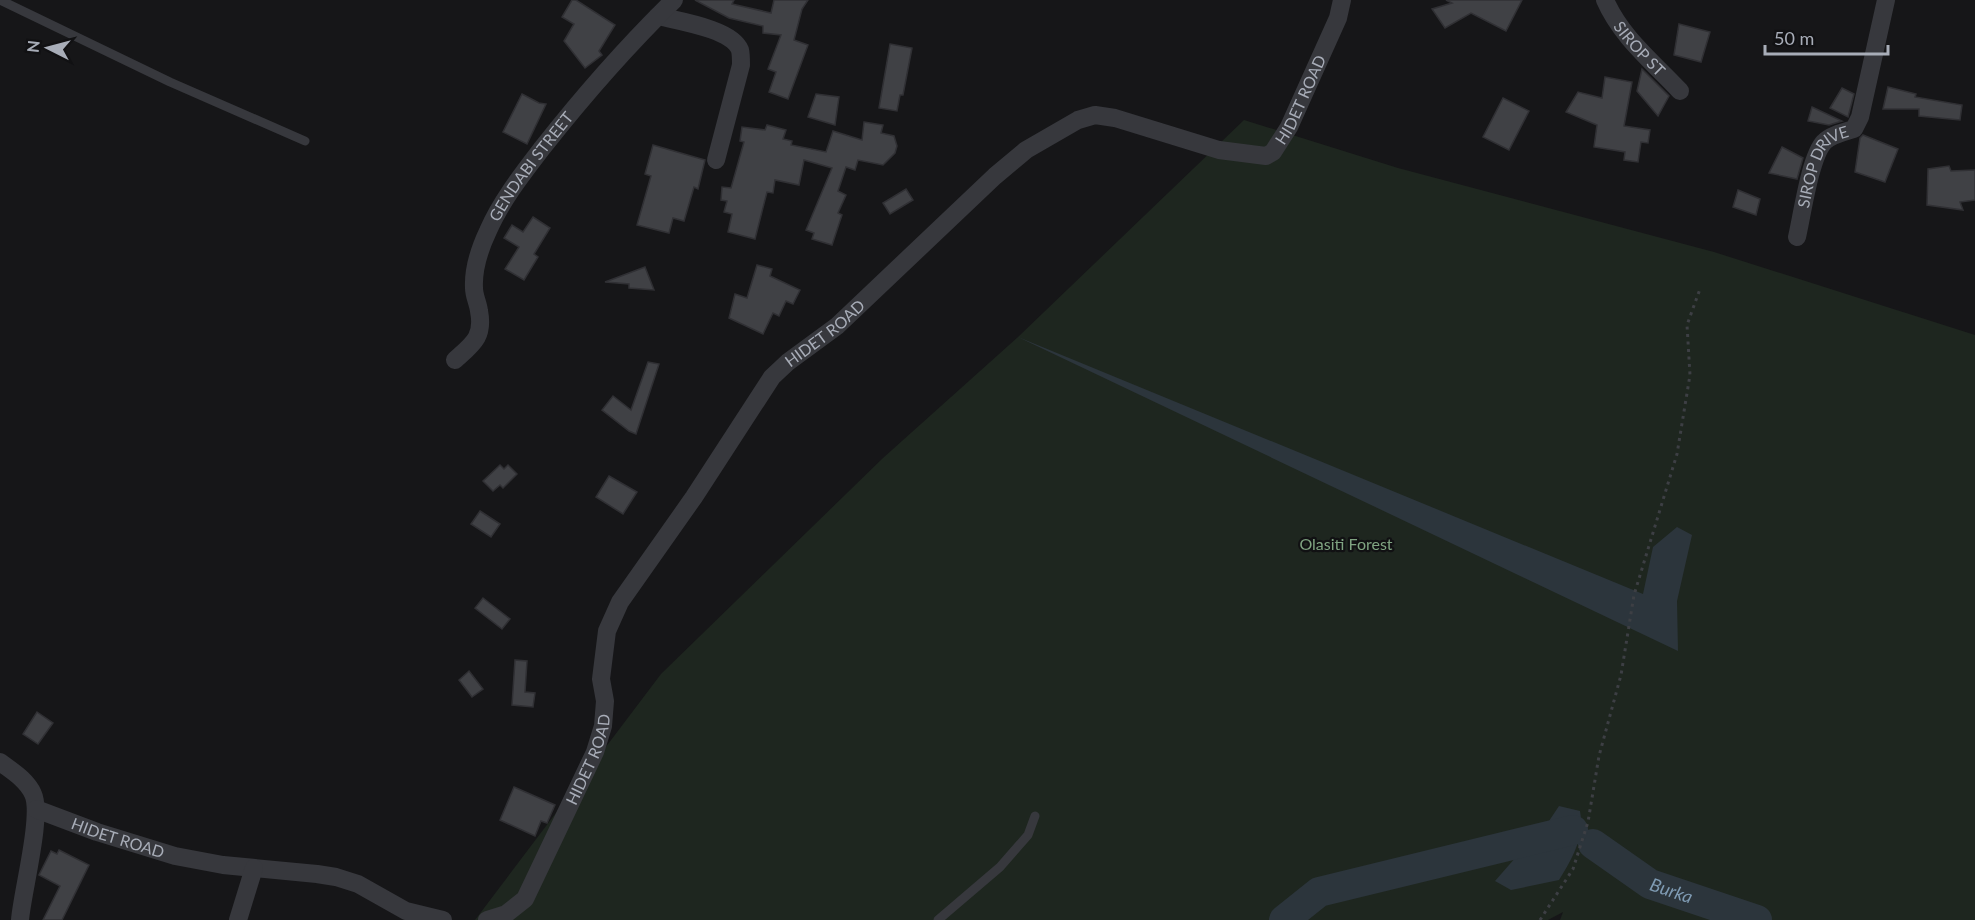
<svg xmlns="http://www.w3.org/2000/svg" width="1975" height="920" viewBox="0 0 1975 920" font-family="Lato,sans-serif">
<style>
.green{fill:#1e261f}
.water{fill:#2c353c}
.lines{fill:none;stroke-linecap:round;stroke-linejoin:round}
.river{stroke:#2c353c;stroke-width:30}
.building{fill:#404145;stroke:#303034;stroke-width:1.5}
.path{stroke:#3d3f44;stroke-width:3;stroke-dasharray:3 4.5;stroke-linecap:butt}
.service{stroke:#37383d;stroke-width:9}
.minor{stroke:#37383d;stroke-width:18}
.labels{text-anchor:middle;stroke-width:4.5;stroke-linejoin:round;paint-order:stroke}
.street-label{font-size:16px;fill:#a8adb8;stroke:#111113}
.park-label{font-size:16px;fill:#7fa381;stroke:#111113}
.water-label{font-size:18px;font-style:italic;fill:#7f9bb3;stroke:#111113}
</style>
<rect width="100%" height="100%" fill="#161618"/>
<polygon class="green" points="1244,120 1398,168 1714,252 1975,335 1975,920 1560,920 1563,912 1548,920 475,920 661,674 883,458 1018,337"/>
<g class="water">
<polygon points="1018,337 1643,594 1653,547 1677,527 1692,535 1677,601 1678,651"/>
<path d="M1559,806L1580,811C1585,837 1572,859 1559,880L1511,890L1495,881L1523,849L1535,842Z"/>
</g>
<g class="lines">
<g class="river">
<path id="s1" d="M1593,844L1650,884L1757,920"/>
<polyline points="1284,920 1319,892 1573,830"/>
</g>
</g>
<g class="building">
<polygon points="572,0 576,0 615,25 599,51 602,55 585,68 564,41 574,24 562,17"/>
<polygon points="695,0 734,0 732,4 771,13 774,0 808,0 802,9 794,40 808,45 788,99 769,92 776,72 768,69 781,35 763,33 763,26 729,18"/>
<polygon points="1446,0 1522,0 1506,31 1471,13 1445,28 1432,9 1452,3"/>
<polygon points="1679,24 1710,32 1701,62 1674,55"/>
<polygon points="890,44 912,48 903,95 900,95 897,111 879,108"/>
<polygon points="1642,69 1669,96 1658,116 1637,91"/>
<polygon points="1605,77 1632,82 1624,126 1650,130 1648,143 1641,142 1638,162 1624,160 1625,152 1594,147 1597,125 1566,112 1578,92 1602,98"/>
<polygon points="1888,87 1916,94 1915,97 1962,105 1960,120 1919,116 1919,109 1883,109"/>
<polygon points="1842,88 1854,94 1848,117 1830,108"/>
<polygon points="522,94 539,103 546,104 527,144 503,132"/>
<polygon points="816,94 839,97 835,125 808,117"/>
<polygon points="1503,98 1529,111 1509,150 1483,137"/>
<polygon points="1812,107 1842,121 1829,125 1808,121"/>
<polygon points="864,122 883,125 881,133 894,136 897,146 895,153 883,165 858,160 855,170 846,167 838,191 846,195 838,213 842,215 832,245 812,239 814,233 806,230 832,168 804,160 799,185 775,180 773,193 767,192 755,239 728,232 732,214 724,212 727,201 721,200 722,187 731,188 744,142 740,141 742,127 765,130 767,125 786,130 783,139 792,141 791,145 826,152 833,131 862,140"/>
<polygon points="1863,135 1898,149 1885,182 1855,172 1860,138"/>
<polygon points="653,145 705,160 698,189 694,187 684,221 673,218 669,233 637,225 651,176 645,174"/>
<polygon points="1782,147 1803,158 1797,179 1769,173"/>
<polygon points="1949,166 1951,171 1975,170 1975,200 1960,202 1963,210 1927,205 1928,169"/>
<polygon points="906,189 913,200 890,214 883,203"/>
<polygon points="1738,190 1760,199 1756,215 1733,207"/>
<polygon points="533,217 550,228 534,254 538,257 524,280 505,269 519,247 504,238 512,225 523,232"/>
<polygon points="757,265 772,269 770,276 800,290 793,304 786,301 779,316 773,313 763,334 729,318 735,294 747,298"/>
<polygon points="645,267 654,290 629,288 629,284 605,282"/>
<polygon points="648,362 659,364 636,434 629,431 602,410 613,396 631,410"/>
<polygon points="500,465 504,469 508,465 517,474 503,488 500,485 493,491 483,481"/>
<polygon points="609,476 637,492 623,514 596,497"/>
<polygon points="480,511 500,524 491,537 471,524"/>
<polygon points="483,598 510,619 502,629 475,608"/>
<polygon points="515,660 527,661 525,692 535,693 533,707 512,705"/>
<polygon points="469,671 483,689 472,697 459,680"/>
<polygon points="37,712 53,723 38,744 23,734"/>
<polygon points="514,787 555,805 547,823 541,821 535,836 500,820"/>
<polygon points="59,850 89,865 62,920 43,920 60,886 39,875 51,851 57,854"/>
</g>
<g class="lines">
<polyline class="path" points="1540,920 1573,869 1588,822 1599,756 1621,675 1634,595 1677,454 1690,375 1687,325 1700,289"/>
<g class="service">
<polyline points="0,0 170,82 305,141"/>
<polyline points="938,920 1000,867 1028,835 1035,816"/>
</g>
<g class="minor">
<path id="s2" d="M1605,0C1621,37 1653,62 1680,91"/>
<path d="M658,16C678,21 732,29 740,50C741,54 741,61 741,65L716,160"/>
<path id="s3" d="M1797,237C1802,216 1810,157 1824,142C1831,135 1844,132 1854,129L1860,117L1886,0"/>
<path id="s4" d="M455,360C473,344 484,337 479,311C478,303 474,296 474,288C473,269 480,248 488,231C501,201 523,173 543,147C584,95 627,46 674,0"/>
<path d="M0,762C12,771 27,780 33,794C43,815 22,893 20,920"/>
<path id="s5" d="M36,809L97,832L175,856L223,865L317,874L336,877L358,884L406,911L443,920"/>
<polyline points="238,920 254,868"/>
<path id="s6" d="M487,920L506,914L525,899L595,752L603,726L605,701L601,679L607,631L620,602L694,497L772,377L788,362L837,326L995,176L1026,150L1078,120L1095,115L1115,118L1219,150L1266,156L1273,152L1289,127L1338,18L1342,0"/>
</g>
</g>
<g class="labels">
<g class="street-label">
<text dy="6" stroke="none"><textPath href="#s2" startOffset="60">SIROP ST</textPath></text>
<text dy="6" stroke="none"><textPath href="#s6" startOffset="1296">HIDET ROAD</textPath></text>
<text dy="6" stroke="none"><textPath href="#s4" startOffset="219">GENDABI STREET</textPath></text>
<text dy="6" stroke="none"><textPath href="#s3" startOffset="78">SIROP DRIVE</textPath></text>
<text dy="6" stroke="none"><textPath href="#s6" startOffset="702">HIDET ROAD</textPath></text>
<text dy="6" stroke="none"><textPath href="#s6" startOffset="198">HIDET ROAD</textPath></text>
<text dy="6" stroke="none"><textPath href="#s5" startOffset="87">HIDET ROAD</textPath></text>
</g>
<g class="park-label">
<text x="1346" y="550">Olasiti Forest</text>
</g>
<g class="water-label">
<text dy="6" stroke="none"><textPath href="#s1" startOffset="92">Burka</textPath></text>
</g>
</g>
<g transform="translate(48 48) rotate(276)" stroke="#111113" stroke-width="4.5" paint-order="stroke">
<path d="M0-4.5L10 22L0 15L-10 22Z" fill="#a8adb8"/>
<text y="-9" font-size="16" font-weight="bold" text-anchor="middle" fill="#a8adb8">N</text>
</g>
<path d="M1765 45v9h123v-9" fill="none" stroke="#a8adb8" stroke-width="3"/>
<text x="1774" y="45" font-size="18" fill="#a8adb8" stroke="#111113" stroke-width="4.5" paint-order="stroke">50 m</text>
</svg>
